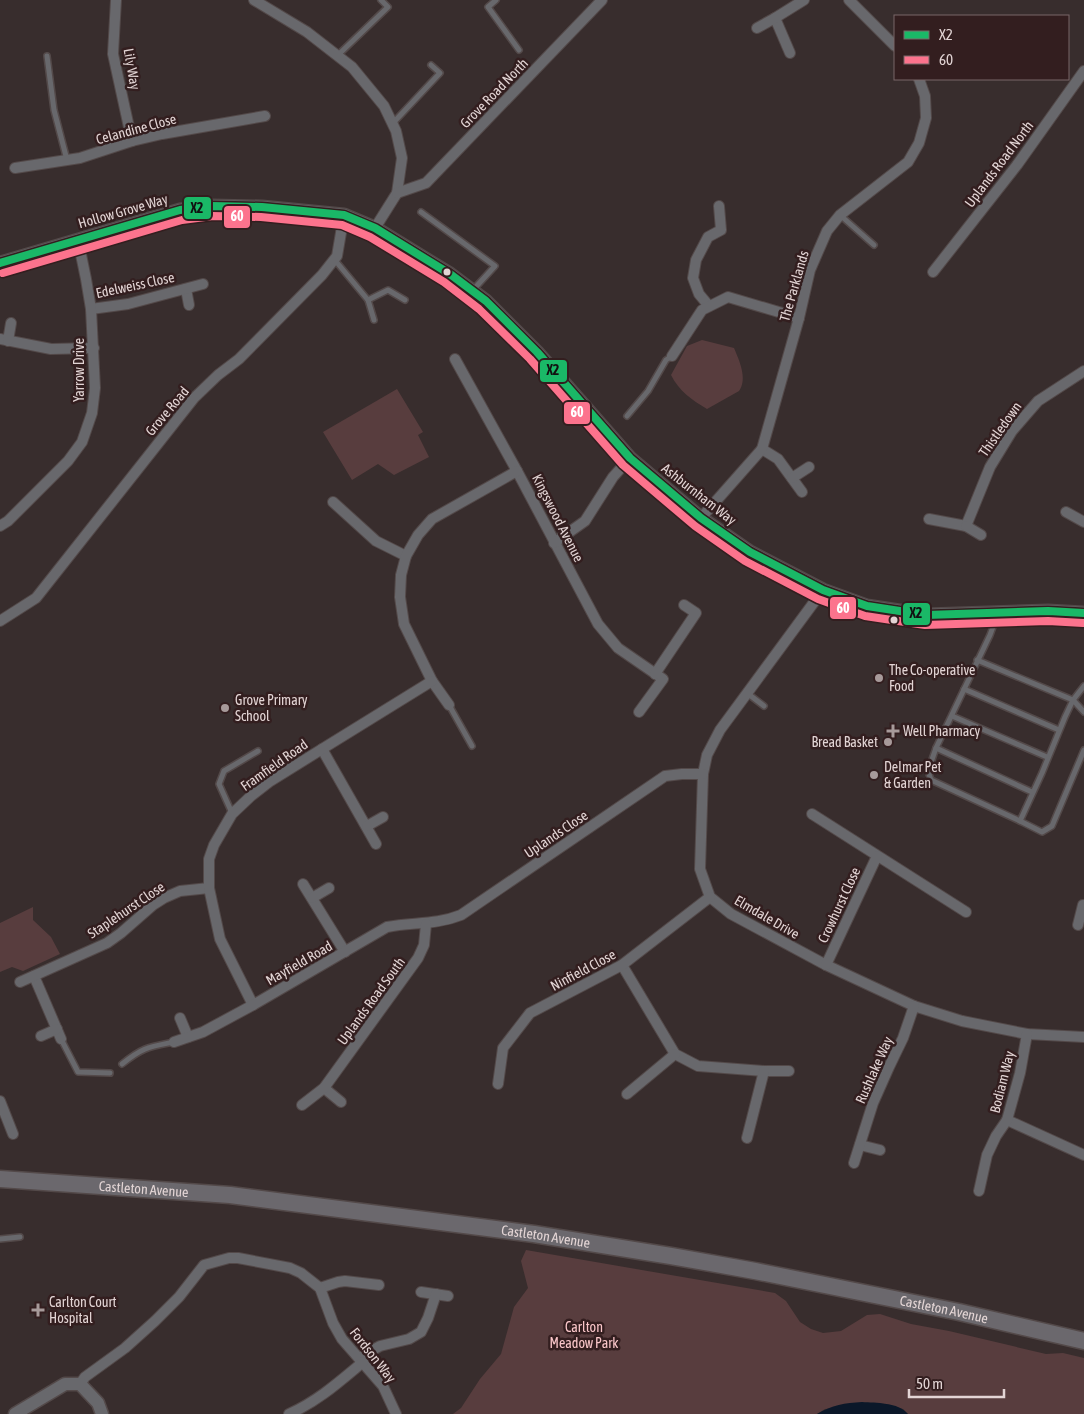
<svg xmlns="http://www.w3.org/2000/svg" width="1084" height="1414" viewBox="0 0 1084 1414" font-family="'Asap Condensed',sans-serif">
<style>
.green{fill:#583d3e}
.water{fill:#0b1829}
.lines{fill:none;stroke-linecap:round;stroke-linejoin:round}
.service-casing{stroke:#534949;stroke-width:8}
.minor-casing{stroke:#534949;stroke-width:12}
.tertiary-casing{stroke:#534949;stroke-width:15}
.primary-casing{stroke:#534949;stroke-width:19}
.service{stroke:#68686c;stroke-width:5}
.minor{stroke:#68686c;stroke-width:10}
.tertiary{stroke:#68686c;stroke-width:12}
.primary{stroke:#6b686d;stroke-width:16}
.bus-1-casing{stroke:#331e1f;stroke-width:11}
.bus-2-casing{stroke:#331e1f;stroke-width:11}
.bus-1{stroke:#1ab867;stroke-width:8}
.bus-2{stroke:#fc738d;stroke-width:8}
.bus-dot{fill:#e3d5d5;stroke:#331e1f;stroke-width:2}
.poi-dot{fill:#a79a9a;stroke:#331e1f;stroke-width:2}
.labels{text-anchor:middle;stroke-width:5;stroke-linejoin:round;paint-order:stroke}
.street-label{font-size:14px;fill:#e3d5d5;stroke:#331e1f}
.poi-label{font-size:14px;fill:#e3d5d5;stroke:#331e1f;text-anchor:start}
.park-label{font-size:14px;fill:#fbc7ca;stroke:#331e1f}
.line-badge{stroke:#331e1f;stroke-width:2}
.badge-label{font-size:14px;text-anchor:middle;font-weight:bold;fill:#fff}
.pale-badge-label{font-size:14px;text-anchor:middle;font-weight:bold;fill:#111}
</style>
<rect width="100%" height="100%" fill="#382d2d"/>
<g class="green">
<path d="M702,340L734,348C739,360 748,379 739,391L707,409C692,400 679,391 671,375L687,346Z"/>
<polygon points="397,389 423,432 418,435 429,457 394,475 378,464 352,480 323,432"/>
<polygon points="33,907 33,920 51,937 60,954 23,971 12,967 0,972 0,923"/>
<polygon points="526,1250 775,1293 786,1301 800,1322 811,1329 823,1333 841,1331 867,1315 880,1314 911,1324 949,1331 1046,1354 1063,1353 1084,1358 1084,1414 908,1414 903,1409 886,1404 825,1409 817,1414 453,1414 461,1408 480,1379 501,1354 514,1307 528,1288 521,1261"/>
</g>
<path class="water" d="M862,1402C876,1403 898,1402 908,1414H817C832,1405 845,1403 862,1402Z"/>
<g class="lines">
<g class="service-casing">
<g id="service">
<polyline points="496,0 488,7 519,50"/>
<polyline points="338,55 388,7 381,0"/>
<polyline points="47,56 54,110 67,160"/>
<polyline points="393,123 440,73 431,65"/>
<polyline points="421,212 495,266 473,290"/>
<polyline points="840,215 874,245"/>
<polyline points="334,259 368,300 374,320"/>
<polyline points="368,300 388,290 405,300"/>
<polyline points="627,416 648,391 666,360 672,356"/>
<polyline points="993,614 994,624 990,635 936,748 928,771 931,780 1020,821 1042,773 1065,717 1073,700 1084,686"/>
<polyline points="977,660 1073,700 1084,712"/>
<polyline points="964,689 1059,730"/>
<polyline points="747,693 764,706"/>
<polyline points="449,705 472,746"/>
<polyline points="952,716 1047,757"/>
<polyline points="936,748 1032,792"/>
<polyline points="232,813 219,784 224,771 258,751"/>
<polyline points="1020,821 1042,832 1052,826 1084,750"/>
<polyline points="61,1039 78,1072 110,1073"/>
<path d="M122,1064C143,1047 149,1047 174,1042"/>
<polyline points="0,1239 20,1237"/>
</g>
</g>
<g class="minor-casing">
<g id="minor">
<polyline points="116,0 113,54 132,141"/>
<polyline points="254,0 307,32 352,67 384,106 396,131 402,158 397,193 375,228"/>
<polyline points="849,0 895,46"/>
<polyline points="775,18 790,53"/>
<polyline points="757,28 775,18 804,0"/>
<polyline points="15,168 80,158 132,141 162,134 265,116"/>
<polyline points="397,193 426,183 602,0"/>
<polyline points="933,272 1017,165 1084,71"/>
<polyline points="186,289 189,305"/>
<polyline points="709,306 699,294 693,278 696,260 708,237 721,230 719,206"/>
<polyline points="91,309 128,304 203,284"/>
<polyline points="0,339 51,349 94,348"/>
<polyline points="8,341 11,323"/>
<polyline points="672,356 702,310 728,297 799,318"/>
<polyline points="455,359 517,471 598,624 618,648 663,679 639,712"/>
<polyline points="762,449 778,459 802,492"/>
<polyline points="792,478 809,467"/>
<polyline points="333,502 376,541 406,556"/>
<polyline points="1066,512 1084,522"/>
<polyline points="701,518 762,449 799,318 810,270 827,231 840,215 908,162 919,143 926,118 925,96 919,79"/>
<polyline points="929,519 966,526 990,467 1012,431 1038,401 1084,371"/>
<polyline points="0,526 8,521 68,461 82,442 92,413 95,388 91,309 86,279 78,240"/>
<polyline points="966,526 981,535"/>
<polyline points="554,543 585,521 613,477 630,458"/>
<polyline points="823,590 720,730 707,755 703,774 700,869 710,897 731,914 826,965 914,1006 962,1021 1027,1034 1084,1037"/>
<polyline points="0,621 36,598 194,398 218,375 239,359 322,275 337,256 344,215"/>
<polyline points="655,674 696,613 684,605"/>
<polyline points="449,705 432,681 404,624 400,597 401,575 406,556 418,535 432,519 517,471"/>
<polyline points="322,749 376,844"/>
<polyline points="812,814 966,912"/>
<polyline points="367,826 383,817"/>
<polyline points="303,884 345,952"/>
<polyline points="312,898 329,888"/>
<polyline points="1078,925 1083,905 1084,905"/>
<polyline points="622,965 675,1054 698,1066 764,1071 789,1071"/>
<polyline points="826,965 877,856"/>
<polyline points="34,976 61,1039"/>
<polyline points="20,982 107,943 121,933 153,905 164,898 180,891 209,888"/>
<polyline points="253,1005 220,939 209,888 209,859 214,845 232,814 251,796 269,782 322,749 432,681"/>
<polyline points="180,1018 188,1037"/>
<polyline points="41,1036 57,1029"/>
<path d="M174,1042L203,1032L253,1005L387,927C413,922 436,925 461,915L665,776L682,774H703"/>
<polyline points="498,1084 503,1048 530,1013 622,965 710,897"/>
<polyline points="324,1088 341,1102"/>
<polyline points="627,1094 675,1054"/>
<polyline points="0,1101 13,1134"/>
<polyline points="302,1105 324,1088 418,958 424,945 426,924"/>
<polyline points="1007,1120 1084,1155"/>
<polyline points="747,1138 764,1071"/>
<polyline points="860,1145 880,1150"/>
<polyline points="854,1163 873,1103 889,1067 903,1038 914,1006"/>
<polyline points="979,1191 987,1155 996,1136 1007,1120 1020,1073 1027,1034"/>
<polyline points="320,1288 338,1282 345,1281 379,1285"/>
<polyline points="421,1292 448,1296"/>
<polyline points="359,1358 380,1346 409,1339 421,1332 428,1318 436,1294"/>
<polyline points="80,1384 85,1377 125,1348 155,1321 179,1297 204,1265 229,1258 238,1258 290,1268 301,1273 320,1288 333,1323 342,1339 383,1386 396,1414"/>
<path d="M289,1414C318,1401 339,1382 363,1362"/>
</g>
</g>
<g class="tertiary-casing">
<g id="tertiary">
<polyline points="0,263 180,210 212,206 262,207 344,215 375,228 450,274 486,301 537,352 630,458 701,518 750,552 823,590 867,606 926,615 1048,611 1084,613"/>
<polyline points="15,1414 65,1384 80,1384 98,1403 102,1414"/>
</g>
</g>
<g class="primary-casing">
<g id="primary">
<path id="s1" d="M0,1179L230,1195L534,1234L671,1256L755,1271L959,1312L1084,1341"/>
</g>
</g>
<use href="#service" class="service"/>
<use href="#minor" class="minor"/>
<use href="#tertiary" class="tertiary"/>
<use href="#primary" class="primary"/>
<g class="bus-1-casing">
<polyline id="bus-1" points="0,263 180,210 212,206 262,207 344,215 375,228 450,274 486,301 537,352 630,458 701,518 750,552 823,590 867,606 926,615 1048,611 1084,613"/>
</g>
<g class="bus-2-casing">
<polyline id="bus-2" points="3,273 182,220 213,216 261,217 342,225 370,237 444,282 479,309 530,359 623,465 695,526 745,561 818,599 865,616 925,625 1048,621 1083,623"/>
</g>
<use href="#bus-1" class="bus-1"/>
<use href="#bus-2" class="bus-2"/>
</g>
<g class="bus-dot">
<circle cx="447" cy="272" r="4.5"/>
<circle cx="894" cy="620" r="4.5"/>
</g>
<g class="poi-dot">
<circle cx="879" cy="678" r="5"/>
<circle cx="225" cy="708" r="5"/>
<path d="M890.5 723.5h5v5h5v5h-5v5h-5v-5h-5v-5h5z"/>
<circle cx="888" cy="742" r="5"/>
<circle cx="874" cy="775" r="5"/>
<path d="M35.5 1302.5h5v5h5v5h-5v5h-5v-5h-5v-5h5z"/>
</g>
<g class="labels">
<g class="street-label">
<text transform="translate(132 69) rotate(80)" y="5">Lily Way</text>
<text transform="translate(494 93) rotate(-46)" y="5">Grove Road North</text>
<text transform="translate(136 129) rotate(-15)" y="5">Celandine Close</text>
<text transform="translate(999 164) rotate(-53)" y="5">Uplands Road North</text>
<text transform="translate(123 211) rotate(-16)" y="5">Hollow Grove Way</text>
<text transform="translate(135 285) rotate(-12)" y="5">Edelweiss Close</text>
<text transform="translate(794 286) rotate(-74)" y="5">The Parklands</text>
<text transform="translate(79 370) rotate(-90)" y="5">Yarrow Drive</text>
<text transform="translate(167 411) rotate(-50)" y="5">Grove Road</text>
<text transform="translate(1000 429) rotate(-55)" y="5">Thistledown</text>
<text transform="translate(699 494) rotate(38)" y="5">Ashburnham Way</text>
<text transform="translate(558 518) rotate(63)" y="5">Kingswood Avenue</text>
<text transform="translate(274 765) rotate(-35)" y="5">Framfield Road</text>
<text transform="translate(556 834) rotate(-34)" y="5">Uplands Close</text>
<text transform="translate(839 905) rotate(-65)" y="5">Crowhurst Close</text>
<text transform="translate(126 910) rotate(-34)" y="5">Staplehurst Close</text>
<text transform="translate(767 917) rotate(30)" y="5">Elmdale Drive</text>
<text transform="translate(299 963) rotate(-30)" y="5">Mayfield Road</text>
<text transform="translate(583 970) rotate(-28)" y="5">Ninfield Close</text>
<text transform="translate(371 1001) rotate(-54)" y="5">Uplands Road South</text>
<text transform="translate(874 1070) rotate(-66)" y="5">Rushlake Way</text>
<text transform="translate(1002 1082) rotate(-76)" y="5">Bodiam Way</text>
<text dy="5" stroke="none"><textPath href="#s1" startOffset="144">Castleton Avenue</textPath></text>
<text dy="5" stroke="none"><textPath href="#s1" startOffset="549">Castleton Avenue</textPath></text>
<text dy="5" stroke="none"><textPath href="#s1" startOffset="954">Castleton Avenue</textPath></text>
<text transform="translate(373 1355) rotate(52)" y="5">Fordson Way</text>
</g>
<g class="poi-label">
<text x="889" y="675">The Co-operative<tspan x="889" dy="16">Food</tspan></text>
<text x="235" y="705">Grove Primary<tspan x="235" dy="16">School</tspan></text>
<text x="903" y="736">Well Pharmacy</text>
<text x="878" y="747" text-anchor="end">Bread Basket</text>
<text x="884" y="772">Delmar Pet<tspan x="884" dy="16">&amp; Garden</tspan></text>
<text x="49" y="1307">Carlton Court<tspan x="49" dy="16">Hospital</tspan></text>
</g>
<g class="park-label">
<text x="584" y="1332">Carlton<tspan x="584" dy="16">Meadow Park</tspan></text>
</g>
</g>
<g class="line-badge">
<rect x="183" y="196" width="29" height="24" rx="5" fill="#1ab867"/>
<rect x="223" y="205" width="28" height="24" rx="5" fill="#fc738d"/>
<rect x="539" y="359" width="29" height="24" rx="5" fill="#1ab867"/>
<rect x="563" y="401" width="28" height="24" rx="5" fill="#fc738d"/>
<rect x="829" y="596" width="28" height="24" rx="5" fill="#fc738d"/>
<rect x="902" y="602" width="29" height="24" rx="5" fill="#1ab867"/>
</g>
<g class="badge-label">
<text x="237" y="221">60</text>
<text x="577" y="417">60</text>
<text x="843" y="613">60</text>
</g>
<g class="pale-badge-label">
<text x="197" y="213">X2</text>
<text x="553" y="375">X2</text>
<text x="916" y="618">X2</text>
</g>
<rect x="894" y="15" width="175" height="65" fill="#331e1f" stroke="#796768"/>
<rect x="904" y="31" width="25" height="8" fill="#1ab867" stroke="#796768"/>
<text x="939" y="40" font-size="15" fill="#e3d5d5">X2</text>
<rect x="904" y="56" width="25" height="8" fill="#fc738d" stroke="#796768"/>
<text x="939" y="65" font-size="15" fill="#e3d5d5">60</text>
<path d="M909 1389v8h95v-8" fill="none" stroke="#e3d5d5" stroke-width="2.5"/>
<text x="916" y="1389" font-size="15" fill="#e3d5d5" stroke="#331e1f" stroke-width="4" paint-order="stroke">50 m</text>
</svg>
